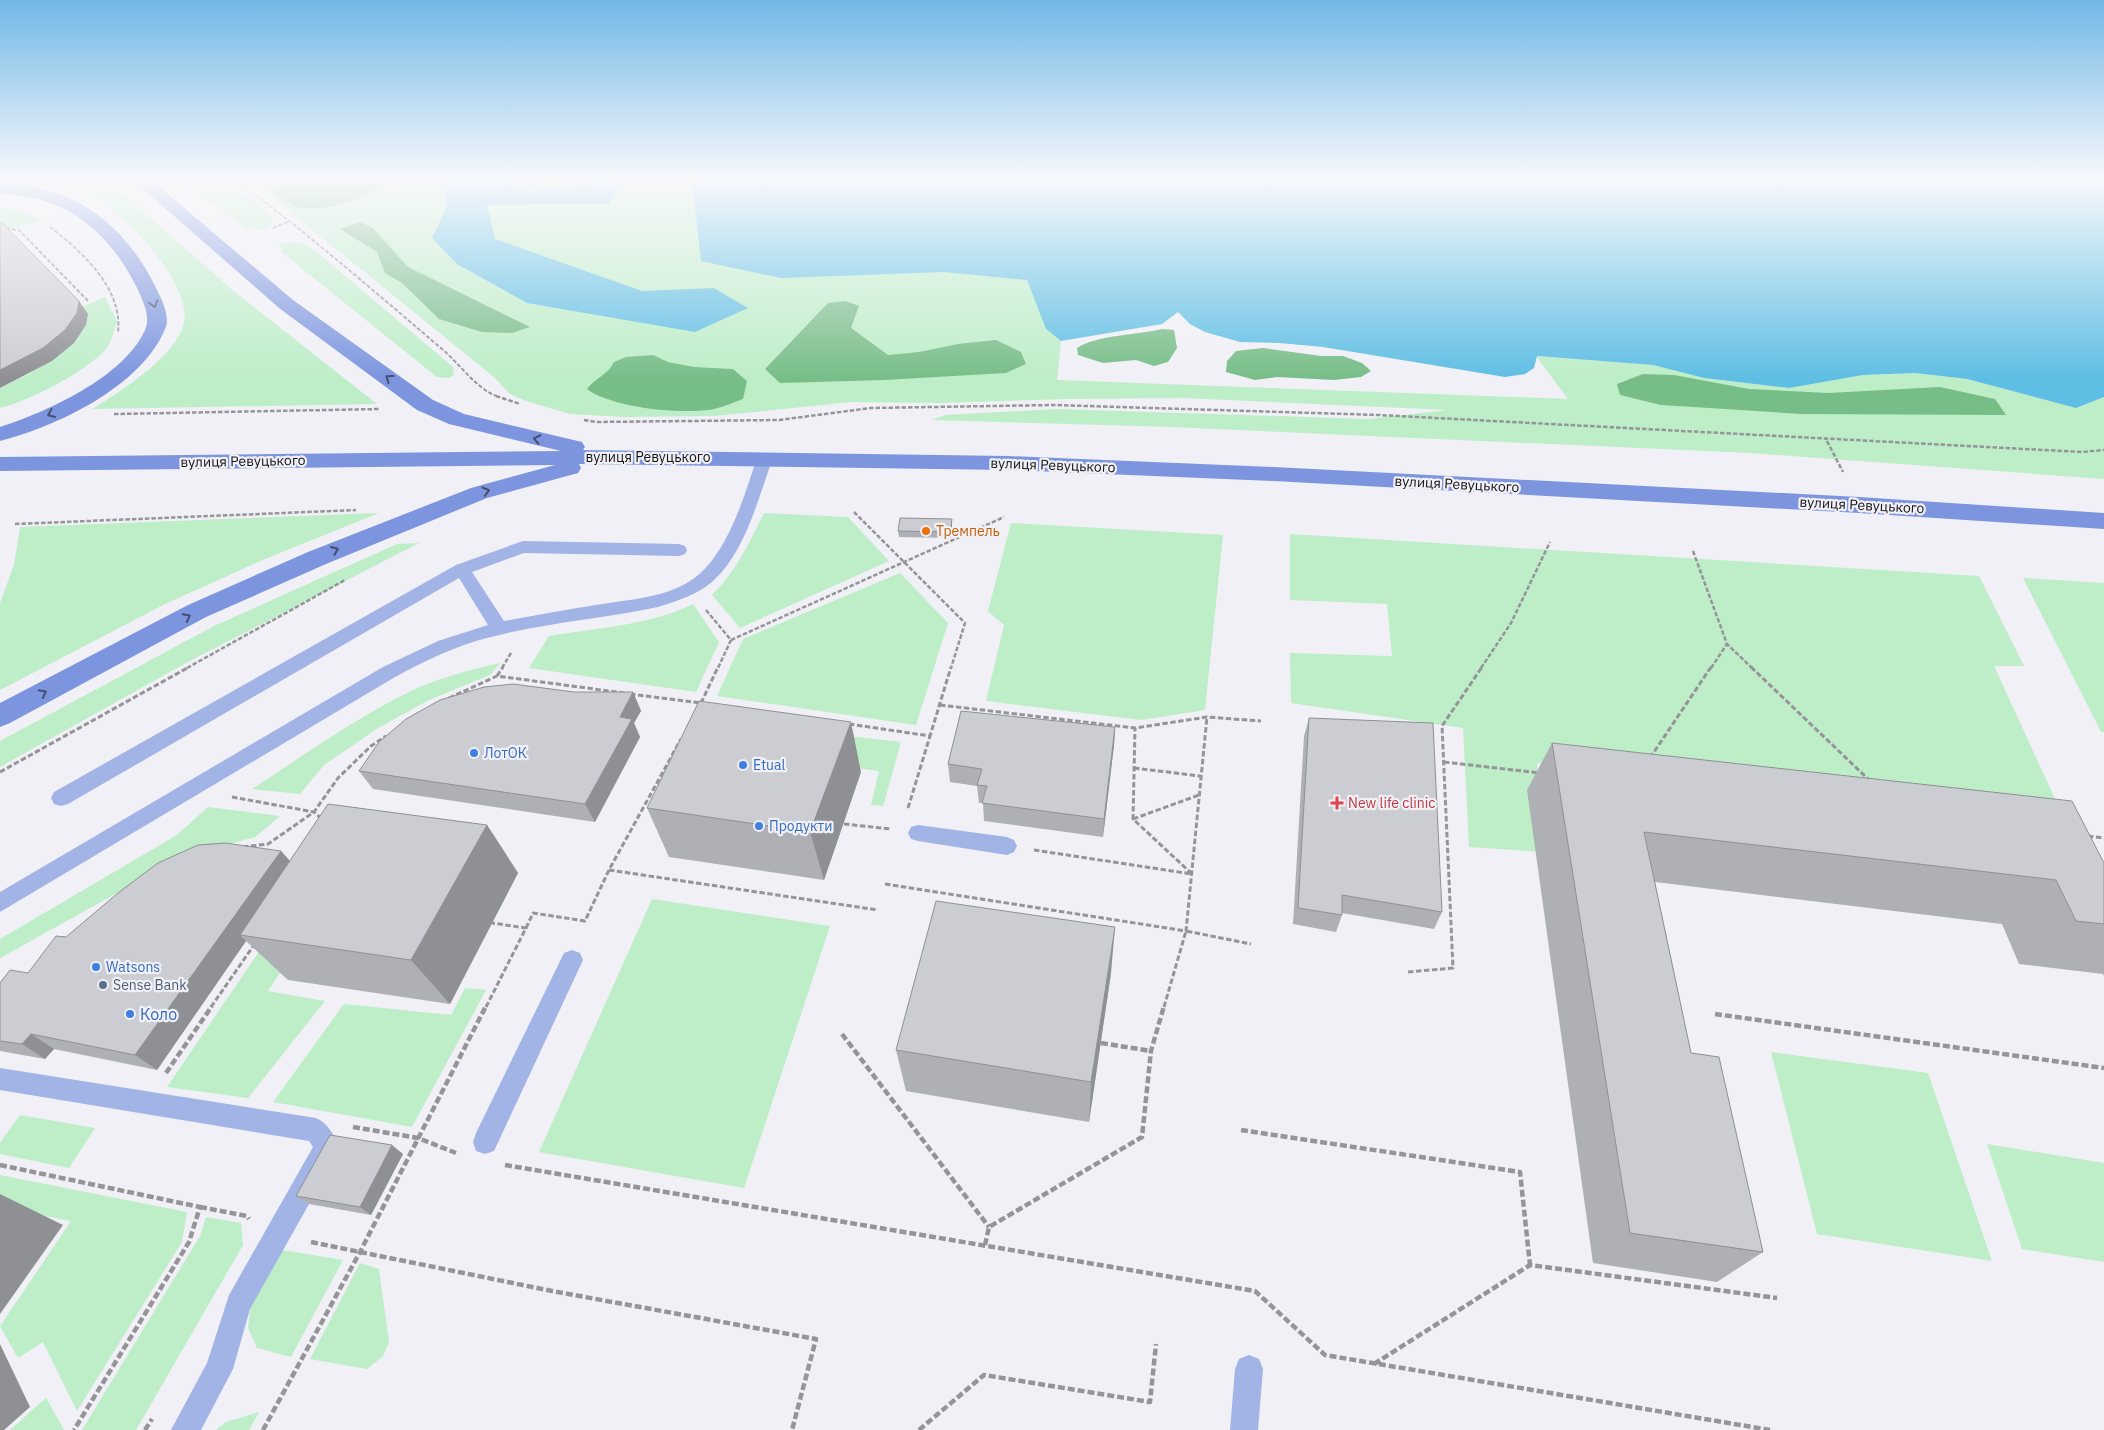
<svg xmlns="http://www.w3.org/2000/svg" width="2104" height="1430" viewBox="0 0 2104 1430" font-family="'IBM Plex Sans',sans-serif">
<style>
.green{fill:#bdeec7}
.forest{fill:#77bd88}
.water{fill:#5ebee3}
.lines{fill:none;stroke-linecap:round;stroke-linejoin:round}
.path-far3{stroke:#959599;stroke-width:2;stroke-dasharray:4 2;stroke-linecap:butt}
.path-far2{stroke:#959599;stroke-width:2.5;stroke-dasharray:4.5 2;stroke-linecap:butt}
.path-far1{stroke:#959599;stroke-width:3;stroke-dasharray:5.5 2.5;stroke-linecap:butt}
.path{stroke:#959599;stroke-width:4.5;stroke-dasharray:7 3;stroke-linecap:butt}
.lane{fill:#a2b4e6;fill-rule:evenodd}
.secondary{fill:#7c95de;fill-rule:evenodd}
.wall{fill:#afb0b5}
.shaded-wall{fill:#8f9094}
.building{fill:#cccdd3;stroke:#8f9094}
.oneway{stroke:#434e70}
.food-dot{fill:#e8710a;stroke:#f0f0f6;stroke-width:2}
.shop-dot{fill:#3f7fe0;stroke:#f0f0f6;stroke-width:2}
.health-dot{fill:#e0444e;stroke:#f0f0f6;stroke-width:2}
.service-dot{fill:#5c6f8a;stroke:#f0f0f6;stroke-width:2}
.labels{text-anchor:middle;stroke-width:4.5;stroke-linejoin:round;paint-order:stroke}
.street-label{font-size:14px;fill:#141416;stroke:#f0f0f6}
.food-label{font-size:14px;fill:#c56008;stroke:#f0f0f6;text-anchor:start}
.shop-label{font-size:14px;fill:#366cbe;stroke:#f0f0f6;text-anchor:start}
.health-label{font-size:14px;fill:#be3a42;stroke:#f0f0f6;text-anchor:start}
.service-label{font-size:14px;fill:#4e5e75;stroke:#f0f0f6;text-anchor:start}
.near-shop-label{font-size:16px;fill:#366cbe;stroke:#f0f0f6;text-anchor:start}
</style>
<rect width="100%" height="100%" fill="#f0f0f6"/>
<g class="green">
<path d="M53,180H107L235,292L377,404L92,409C119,393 178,355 184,322C192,281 117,205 82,189C73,184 62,182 53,180Z"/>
<polygon points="178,180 224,180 264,209 273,220 271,225 260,231 254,227 247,229"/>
<polygon points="251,180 699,180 909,266 1028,280 1046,329 1061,341 1057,380 1568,399 1536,356 1653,365 1704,378 1789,388 1863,375 1915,373 1967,379 2076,408 2104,397 2104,479 1750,453 1172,427 931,420 946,415 1056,409 1368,419 1448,410 1183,398 1067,399 939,403 851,402 715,416 625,417 570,414 523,400 510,394 494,377"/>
<polygon points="0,207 21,211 40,221 6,230 0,228"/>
<polygon points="294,242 303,243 312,248 453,367 454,374 450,378 437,377 280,251 283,249 277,244"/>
<path d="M105,297L117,321C114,331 112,342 105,350C85,372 29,401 0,408V388C34,372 65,357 86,325L81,307Z"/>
<polygon points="379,513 265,559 167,603 0,690 0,603 14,565 20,527"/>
<path d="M764,513L848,517L889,561L740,628L712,595C737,570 748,545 764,513Z"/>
<polygon points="1011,523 1223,535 1205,710 1141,720 986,701 1004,625 988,611"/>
<polygon points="1290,534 1979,576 2024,666 1994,666 2062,814 1537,763 1544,852 1469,847 1463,728 1291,703 1290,653 1392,656 1387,604 1290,600"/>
<polygon points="419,543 184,664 0,767 0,741 214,626 397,544"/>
<polygon points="900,573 948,623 916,725 717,696 743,639"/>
<polygon points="2023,578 2104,583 2104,732 2101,732"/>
<path d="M693,604L719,642L696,692L529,668L549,636C595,628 652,625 693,604Z"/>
<path d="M500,663L490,675L429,700L378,728L324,765L300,794L252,789C303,756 354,719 409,692C438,678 469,670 500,663Z"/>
<polygon points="847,736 901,742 883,806 871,805 879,771 836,765"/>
<polygon points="208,807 280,816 255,837 180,858 0,958 0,939 177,835"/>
<polygon points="328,850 358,854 268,991 325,1001 248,1098 167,1087"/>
<polygon points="652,899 830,926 744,1188 539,1152"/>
<polygon points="465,988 486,990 412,1127 273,1102 344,1004 451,1015"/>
<polygon points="1771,1052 1928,1073 1992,1261 1817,1234"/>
<polygon points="20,1115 95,1128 69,1168 0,1154 0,1143"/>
<polygon points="1987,1144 2104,1163 2104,1262 2022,1249"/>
<polygon points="0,1175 187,1212 182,1242 77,1411 43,1342 18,1358 0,1326 71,1221 0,1207"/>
<polygon points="206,1217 241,1223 243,1245 136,1430 82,1430 200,1236"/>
<polygon points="282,1250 343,1260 291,1357 257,1348 248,1328 251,1303"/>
<polygon points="360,1263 379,1269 389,1342 383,1356 367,1369 310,1359"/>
<polygon points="46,1398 64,1430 10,1430"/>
<polygon points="259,1412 249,1430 216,1430 226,1422"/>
</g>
<g class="forest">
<path d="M258,180H389C366,199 327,213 297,207C289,205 267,186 258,180Z"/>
<polygon points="360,222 373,228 408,267 530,327 512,333 482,332 439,319 402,283 385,273 377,252 340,229"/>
<polygon points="846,301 859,306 851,328 888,355 919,352 958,344 996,340 1021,352 1026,364 1006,373 884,380 780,383 765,369 828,303"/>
<path d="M1162,329L1174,330L1177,348L1168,362L1154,366L1136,360L1103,363L1078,355L1077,348C1096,335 1138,335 1162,329Z"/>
<polygon points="1263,348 1321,356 1343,356 1362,363 1371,371 1361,377 1334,380 1277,377 1255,380 1226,372 1227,361 1236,351"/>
<path d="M653,355L668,362L694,367L733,369L747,381L743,399C734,402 724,407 714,409C683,415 612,408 587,389C595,378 608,375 614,362L626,357Z"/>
<polygon points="1643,374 1674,375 1749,389 1828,393 1940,387 1995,399 2006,415 1802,414 1661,405 1620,395 1617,384"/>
</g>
<g class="water">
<polygon points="448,180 494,181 533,192 622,181 609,204 487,205 495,239 642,291 714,288 748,308 695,332 527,303 457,264 432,238 446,209"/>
<polygon points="692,180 2104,180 2104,397 2076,408 1967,379 1915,373 1863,375 1789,388 1704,378 1653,365 1537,356 1534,368 1525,374 1505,377 1323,347 1279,343 1240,342 1205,332 1190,324 1178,312 1162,324 1061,341 1046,329 1027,280 944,272 781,278 701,261"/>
</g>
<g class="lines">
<g class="path-far3">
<path d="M236,180C307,233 374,291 442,349C460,364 477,390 499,397"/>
<path d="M50,227C81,251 123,288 118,332"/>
<polyline points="0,228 19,230 88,301"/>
<polyline points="273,228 290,221"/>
</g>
<g class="path-far2">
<polyline points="496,396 520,404"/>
<polyline points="114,414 380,409"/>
<polyline points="584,420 596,422 779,420 871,408 1054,405 1379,415 2082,452 2104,450"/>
<polyline points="1827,441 1843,472"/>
<polyline points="854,512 965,623 951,668"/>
<polyline points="15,524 356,510"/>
<polyline points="1693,551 1727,644 1752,668"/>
<polyline points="706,610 731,640 718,668"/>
<polyline points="731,640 1004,517"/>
<polyline points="187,668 345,580"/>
<polyline points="502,668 511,653"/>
<polyline points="1481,668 1511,623 1550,542"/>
<polyline points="1711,668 1727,644"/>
</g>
<g class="path-far1">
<polyline points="1751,667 1868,779"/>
<polyline points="497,676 503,667"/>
<polyline points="630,694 701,703"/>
<polyline points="449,698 497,676 624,693"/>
<polyline points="701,703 718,667"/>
<polyline points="940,705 1135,728 1207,717 1261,721"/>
<polyline points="849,724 930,736 951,667"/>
<polyline points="1650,758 1711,667"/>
<polyline points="1444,762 1540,773"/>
<polyline points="1134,768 1200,776"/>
<polyline points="0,772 189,667"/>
<polyline points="232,797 314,812 322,819"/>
<polyline points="908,808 930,736"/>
<polyline points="1133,819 1199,795"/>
<polyline points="844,824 891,829"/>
<polyline points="2088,836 2104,838"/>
<polyline points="243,847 268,844 314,812 338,778 371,746 386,736"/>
<polyline points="1034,850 1192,874 1133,819 1135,728"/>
<polyline points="609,870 878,910"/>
<polyline points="885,884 1186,931 1207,717"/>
<polyline points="526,928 533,913 585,921 609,870 681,739"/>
<polyline points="1408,972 1453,968 1442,726 1482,667"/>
<polyline points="211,1007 254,945"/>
<polyline points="486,1007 526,928 492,923"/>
<polyline points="1164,1007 1186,931 1251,944"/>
</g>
<g class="path">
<polyline points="1715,1014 2104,1068"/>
<polyline points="842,1034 989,1227"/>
<polyline points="1101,1043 1151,1051"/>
<polyline points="166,1073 212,1006"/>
<polyline points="353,1127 418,1138 456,1153"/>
<polyline points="1241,1130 1520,1172 1530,1265"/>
<polyline points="0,1165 200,1207 189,1242 74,1430"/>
<polyline points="505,1165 1255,1291 1325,1355 1770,1430"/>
<polyline points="200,1207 247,1216 249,1219"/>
<polyline points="311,1242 552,1291 816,1339 792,1430"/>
<polyline points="985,1245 989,1227 1142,1137 1151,1051 1164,1006"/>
<polyline points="1374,1364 1530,1265 1777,1298"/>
<polyline points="145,1430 152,1419"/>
<polyline points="263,1430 360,1252 486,1006"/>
<polyline points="919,1430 984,1375 1150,1402 1156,1344"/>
</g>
<g class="lane">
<path d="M765,453L773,458C758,498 746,551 713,581C697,595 677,601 658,607C601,619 543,623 487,638C455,646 425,661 395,677L0,912V892L383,667L438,641L488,625L459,578L68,804L61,806L54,804L51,798L54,792L456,565L523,541L679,544L685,546L687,550L685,554L679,556L524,553L472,572L504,621C537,615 570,609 602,604C641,598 684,596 710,563C734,533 745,493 757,458Z"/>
<polygon points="918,825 1007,837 1014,840 1017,846 1014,852 1007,855 918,841 911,839 908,833 911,827"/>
<polygon points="572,950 580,953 583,960 494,1151 485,1154 476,1151 473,1142 476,1133 564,953"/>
<path d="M0,1068L316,1118C328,1123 334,1135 339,1147L336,1156L250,1309L233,1369L201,1430H171L207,1363L229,1295L313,1147L309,1141L0,1090Z"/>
<polygon points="1249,1355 1259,1359 1263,1369 1258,1430 1230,1430 1235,1369 1239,1359"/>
</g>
<g class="secondary">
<polygon points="133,180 151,180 293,300 433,400 464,414 582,442 585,447 583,450 1008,456 1274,467 1859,497 2104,513 2104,529 1859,513 1274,481 1008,470 579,464 581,468 578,473 487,498 326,564 206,617 10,723 0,727 0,703 188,605 308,552 471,488 555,465 0,471 0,457 561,451 449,424 417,410 279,308"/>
<path d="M0,184C72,184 124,223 155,286C161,298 171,316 165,329C142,386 56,427 0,441V427C47,412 124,377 145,330C151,317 143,301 138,290C110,232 66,195 0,194Z"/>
</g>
</g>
<g class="wall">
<polygon points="952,519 952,526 951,538 899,537 898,531"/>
<polygon points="574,692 633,692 641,711 634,723 640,737 595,822 373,789 359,771"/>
<polygon points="1309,718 1442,912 1434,929 1342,913 1342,915 1336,932 1293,924 1304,736"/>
<polygon points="1115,727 1114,745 1103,837 984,821 983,803 979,803 977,786 950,782 948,764"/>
<polygon points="1552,743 2104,863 2104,976 2103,974 2019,964 2002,924 1655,882 1691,1053 1763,1252 1717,1282 1593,1263 1527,790"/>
<polygon points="861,772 824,880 669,857 647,808"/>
<polygon points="487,825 518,873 450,1004 288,980 246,941 157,1070 54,1049 45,1059 0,1051 0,983 28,973 66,937 281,851 290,861"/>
<polygon points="1111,973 1089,1122 906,1091 896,1050"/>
<polygon points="403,1154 371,1215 309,1204 296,1196"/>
</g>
<g class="shaded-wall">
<polygon points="79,301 88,314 86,325 74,343 52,361 0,388 0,370"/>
<polygon points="952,519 952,526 951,538 950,532"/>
<polygon points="633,692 641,711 634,723 640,737 595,822 585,804 620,717"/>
<polygon points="851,722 861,772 824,880 810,832"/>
<polygon points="1115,727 1114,745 1103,837 1104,819"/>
<polygon points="487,825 518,873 450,1004 411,960"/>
<polygon points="281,851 297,869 240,935 246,941 157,1070 135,1055"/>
<polygon points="1115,927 1111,973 1089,1122 1091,1082"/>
<polygon points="31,1034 54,1049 45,1059 22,1044"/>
<polygon points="392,1145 403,1154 371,1215 360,1207"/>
<polygon points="0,1194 63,1225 0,1314"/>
<polygon points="0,1344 30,1407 4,1430 0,1430"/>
</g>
<g class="building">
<polygon points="0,223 2,223 79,301 77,313 65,330 43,348 0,370"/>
<polygon points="900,518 952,519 950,532 898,531"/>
<polygon points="513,684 574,692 633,692 620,717 632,719 585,804 359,771 379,742 406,719 440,700 484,687"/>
<polygon points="699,701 851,722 810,832 647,808"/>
<polygon points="961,711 1115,727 1104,819 982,803 987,786 977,785 982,769 948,764"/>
<polygon points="1309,718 1433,723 1442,912 1342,895 1342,915 1298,908"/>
<polygon points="1552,743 2072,801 2104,863 2104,924 2076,921 2056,880 1644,832 1691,1053 1719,1057 1763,1252 1630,1233"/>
<polygon points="328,804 487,825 411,960 240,935"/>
<polygon points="225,843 281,851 135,1055 31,1034 22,1044 0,1041 0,983 10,970 28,973 56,936 66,937 118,893 158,863 198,845"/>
<polygon points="936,901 1115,927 1091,1082 896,1050"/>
<polygon points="330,1135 392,1145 360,1207 296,1196"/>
</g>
<defs><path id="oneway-chevron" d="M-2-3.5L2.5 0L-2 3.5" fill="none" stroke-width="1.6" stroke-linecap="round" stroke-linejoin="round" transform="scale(1.25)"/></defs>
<g class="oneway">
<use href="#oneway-chevron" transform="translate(154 304) rotate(72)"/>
<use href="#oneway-chevron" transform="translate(389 378) rotate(-144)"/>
<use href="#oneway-chevron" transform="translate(51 414) rotate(156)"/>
<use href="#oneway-chevron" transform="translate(537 439) rotate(-168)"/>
<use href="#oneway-chevron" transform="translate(486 491) rotate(-16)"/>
<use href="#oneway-chevron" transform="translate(335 550) rotate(-23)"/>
<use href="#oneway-chevron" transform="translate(187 617) rotate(-28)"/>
<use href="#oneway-chevron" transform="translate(43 693) rotate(-28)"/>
</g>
<linearGradient id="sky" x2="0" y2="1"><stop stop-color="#71b8e6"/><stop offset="0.47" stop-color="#f8f8fb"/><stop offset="1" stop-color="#f8f8fb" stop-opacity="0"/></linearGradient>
<rect width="2104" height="380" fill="url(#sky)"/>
<circle class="food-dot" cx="926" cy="531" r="5"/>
<g class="shop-dot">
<circle cx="474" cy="753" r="5"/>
<circle cx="743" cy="765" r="5"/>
<circle cx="759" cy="826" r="5"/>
<circle cx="96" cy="967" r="5"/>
<circle cx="130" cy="1014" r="5"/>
</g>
<path class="health-dot" d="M1334.5 795.5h5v5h5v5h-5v5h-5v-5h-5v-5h5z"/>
<circle class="service-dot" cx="103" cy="985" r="5"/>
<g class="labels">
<g class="street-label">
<text x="648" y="462">вулиця Ревуцького</text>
<text transform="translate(243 461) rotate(-1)" y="5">вулиця Ревуцького</text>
<text transform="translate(1053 465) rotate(2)" y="5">вулиця Ревуцького</text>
<text transform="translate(1457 484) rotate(3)" y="5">вулиця Ревуцького</text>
<text transform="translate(1862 505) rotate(3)" y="5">вулиця Ревуцького</text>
</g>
<g class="food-label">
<text x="936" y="536">Тремпель</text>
</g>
<g class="shop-label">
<text x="484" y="758">ЛотОК</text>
<text x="753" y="770">Etual</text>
<text x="769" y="831">Продукти</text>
<text x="106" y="972">Watsons</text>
</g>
<g class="health-label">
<text x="1348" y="808">New life clinic</text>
</g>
<g class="service-label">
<text x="113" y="990">Sense Bank</text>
</g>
<g class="near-shop-label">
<text x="140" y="1020">Коло</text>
</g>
</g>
</svg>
